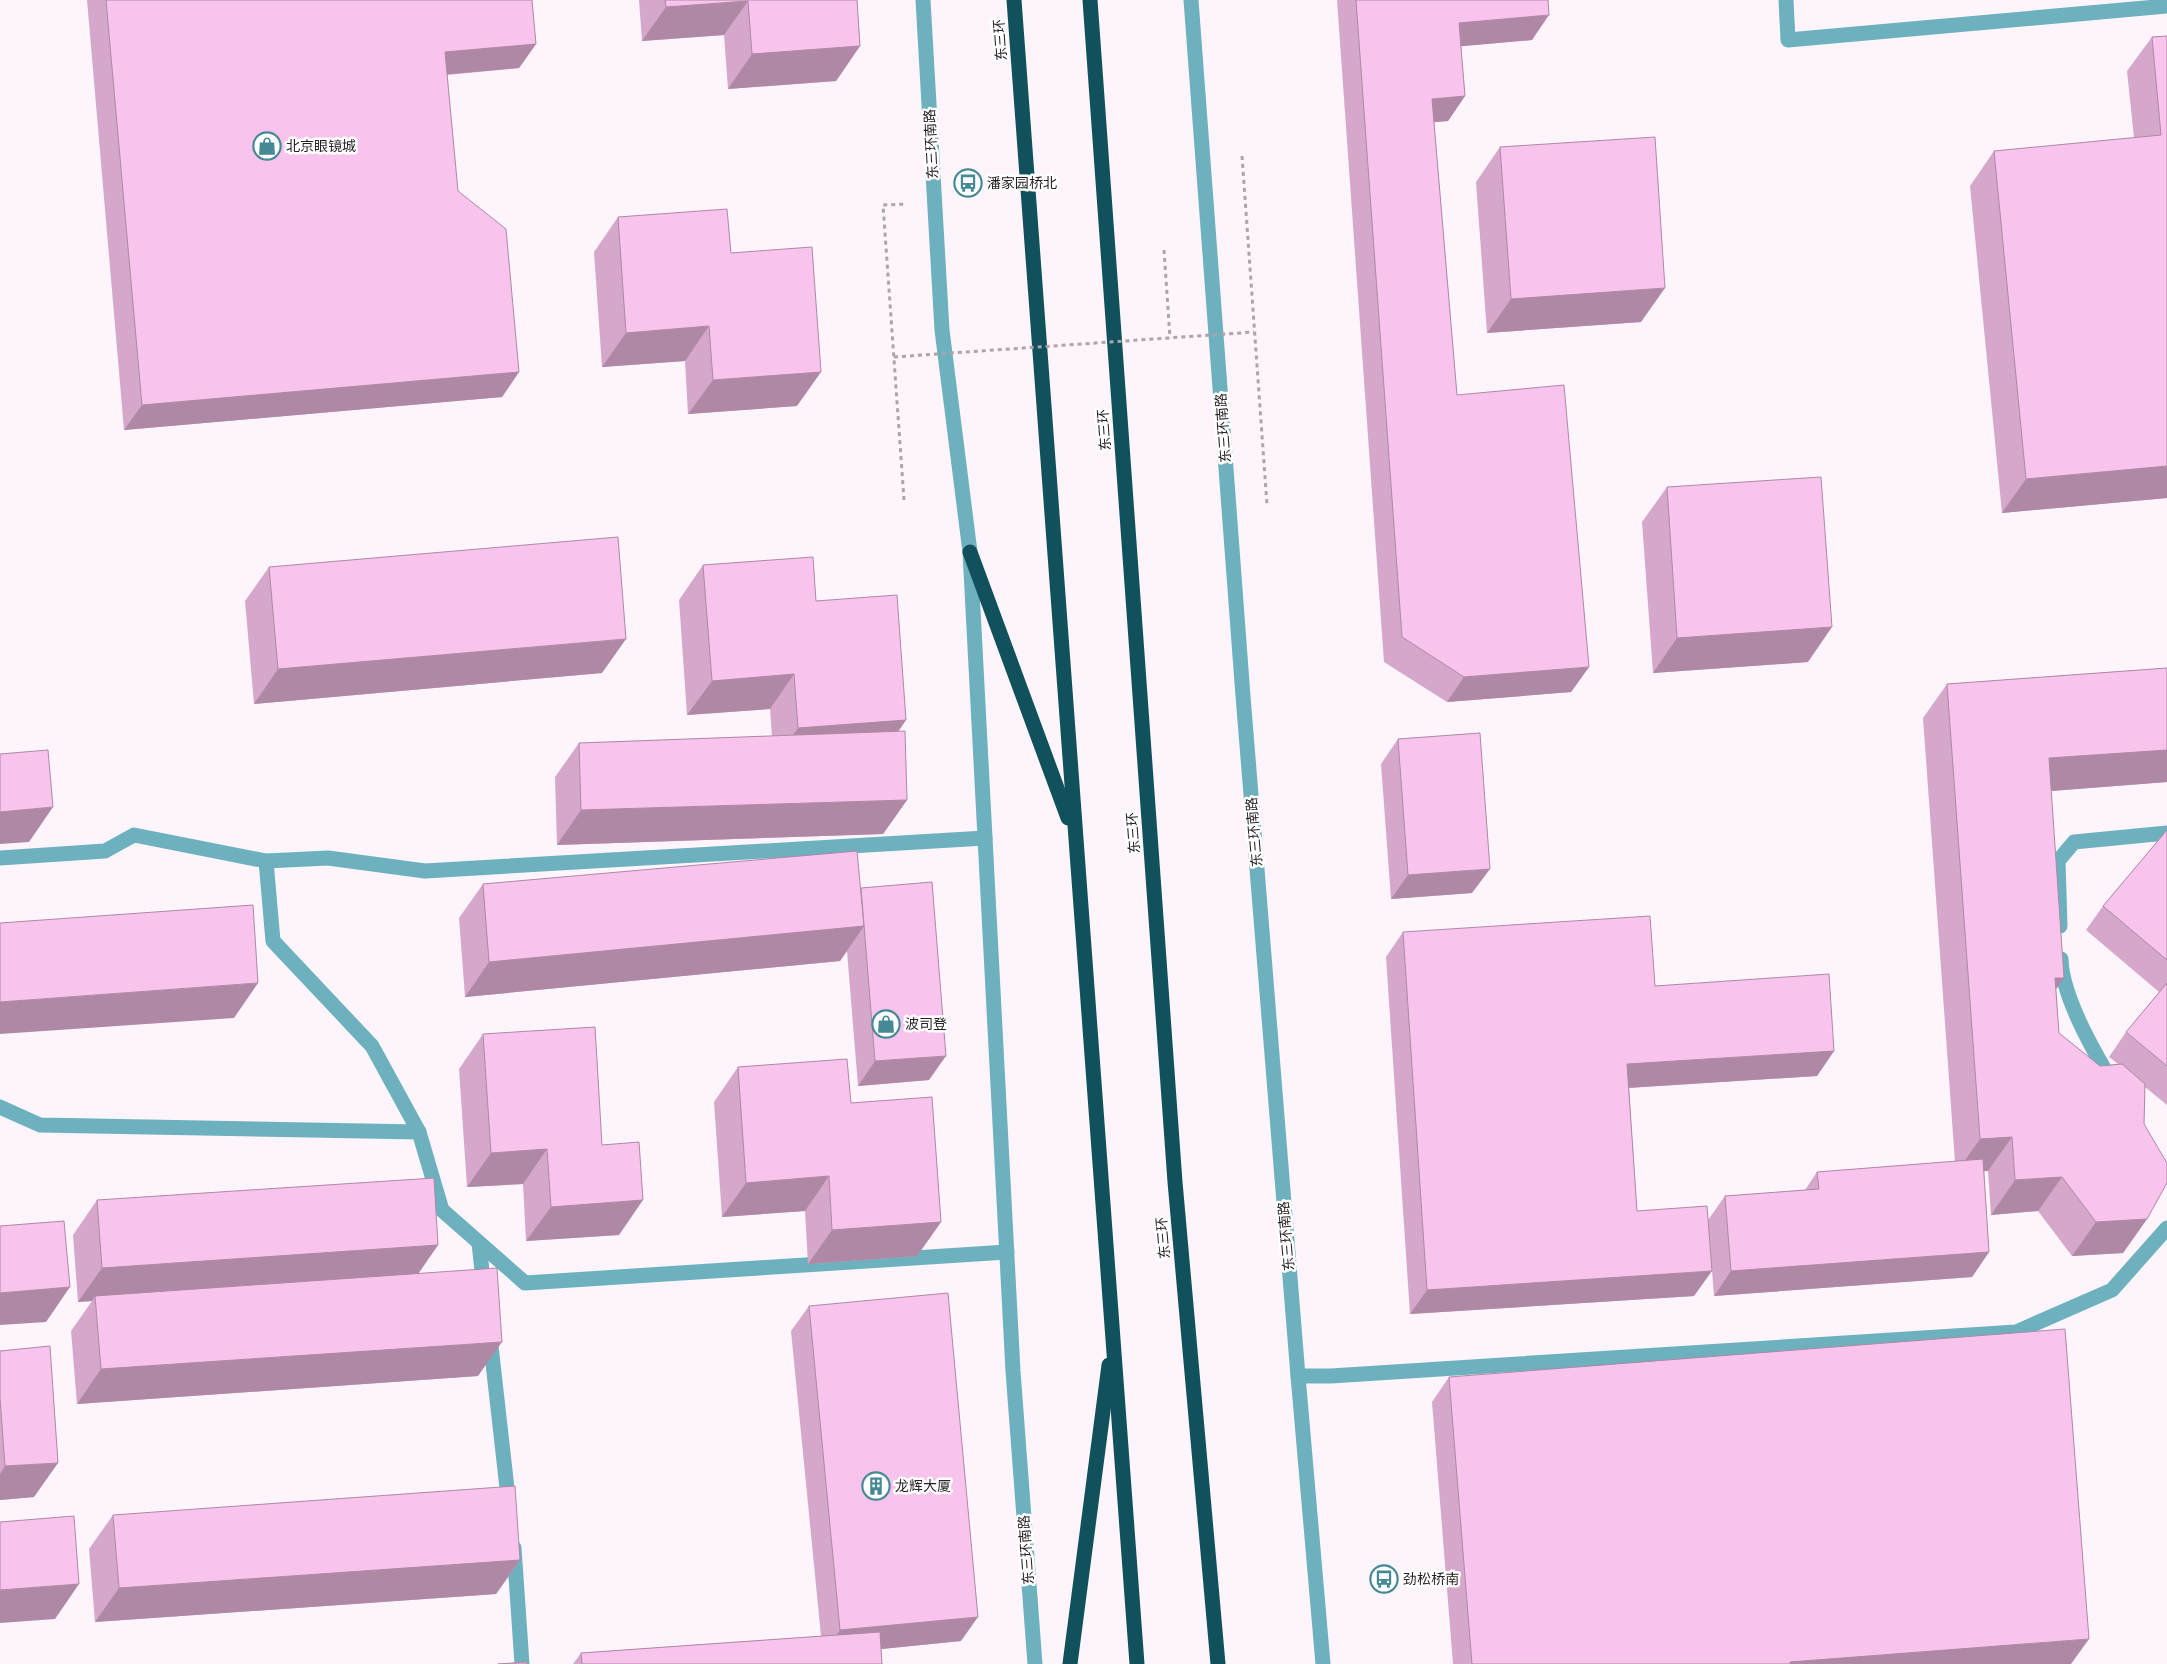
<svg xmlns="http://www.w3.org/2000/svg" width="2167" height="1664" viewBox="0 0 2167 1664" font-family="'Times New Roman','Noto Sans SC',serif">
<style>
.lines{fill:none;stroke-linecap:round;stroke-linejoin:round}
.path{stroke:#aca4aa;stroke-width:3;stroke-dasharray:4 4;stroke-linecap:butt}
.minor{stroke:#6db1be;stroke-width:15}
.highway{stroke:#11515c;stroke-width:15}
.path-bridge{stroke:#aca4aa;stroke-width:3;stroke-dasharray:4 4;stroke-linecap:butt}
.wall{fill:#d5a8cb}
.shaded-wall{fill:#ae88a5}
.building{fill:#f8c3ec;stroke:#ae88a5}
.labels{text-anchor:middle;stroke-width:5;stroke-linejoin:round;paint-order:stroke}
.street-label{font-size:14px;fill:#261f24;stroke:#fff}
.poi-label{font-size:14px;fill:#261f24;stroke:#fff;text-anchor:start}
</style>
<rect width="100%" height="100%" fill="#fdf5fb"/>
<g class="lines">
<g class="path">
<polyline points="1242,156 1267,505"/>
<polyline points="1164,250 1170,338"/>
<polyline points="904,500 883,205 907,204"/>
</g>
<g class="minor">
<polyline points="923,0 942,330 970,552 1013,1371 1035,1664"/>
<polyline points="1191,0 1243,696 1298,1376 1323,1664"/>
<polyline points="1786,0 1788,40 2167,6"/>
<polyline points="0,858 105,851 134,835 266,861 328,858 425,871 985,838"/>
<polyline points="266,861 273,941 372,1046 419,1132"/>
<polyline points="2060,926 2058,861 2074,842 2167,833"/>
<path d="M2061,959C2062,996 2093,1050 2112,1082"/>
<polyline points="0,1107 40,1125 419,1132 442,1210 525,1283 1007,1252"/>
<polyline points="479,1243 484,1289"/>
<polyline points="490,1337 509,1506"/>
<polyline points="1298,1376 1331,1376 2016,1332 2112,1290 2167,1228"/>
<polyline points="514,1548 522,1664"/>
</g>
<g class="highway">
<polyline points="1014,0 1137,1664"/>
<polyline points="1090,0 1175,1182 1218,1664"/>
<polyline points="970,552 1068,818"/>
<polyline points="1070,1664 1109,1365"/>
</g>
<polyline class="path-bridge" points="894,357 1254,332"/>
</g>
<g class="wall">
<polygon points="87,0 532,0 536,44 519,68 447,75 458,191 519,372 502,397 124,430"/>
<polygon points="639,0 857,0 860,46 836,81 728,89 724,35 642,41"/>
<polygon points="1337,0 1548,0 1532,40 1461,46 1465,96 1448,121 1434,122 1457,395 1589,667 1571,692 1447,702 1384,662"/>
<polygon points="2167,36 2167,498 2002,513 1970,186 1994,151 2134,138 2127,71 2152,37"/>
<polygon points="1500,147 1641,322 1487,333 1476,182"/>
<polygon points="618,217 731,253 797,406 688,414 685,361 602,367 594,252"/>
<polygon points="1667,487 1808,662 1653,673 1642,522"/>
<polygon points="703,565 816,601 906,720 898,732 907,800 883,834 557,845 555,777 579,743 772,736 770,709 687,715 679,600"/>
<polygon points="269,567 602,673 254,704 245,601"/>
<polygon points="2167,668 2167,782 2051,791 2056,990 2059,1033 2100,1066 2118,1064 2109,1057 2126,1032 2159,992 2086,930 2103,906 2167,830 2167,1105 2145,1087 2144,1124 2147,1219 2123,1253 2072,1256 2038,1211 1991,1215 1988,1171 1984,1171 1989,1252 1972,1277 1714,1296 1708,1220 1725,1196 1805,1190 1817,1172 1955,1162 1923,718 1947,684"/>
<polygon points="1398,739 1472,893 1391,899 1381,764"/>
<polygon points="483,884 860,888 929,1080 858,1086 847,951 840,961 465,997 459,918"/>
<polygon points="1403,932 1655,986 1834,1051 1817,1076 1629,1088 1637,1211 1694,1296 1410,1314 1386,957"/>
<polygon points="483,1034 602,1145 619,1235 526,1241 523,1184 467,1187 459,1069"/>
<polygon points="738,1067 851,1103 941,1222 917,1256 808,1264 805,1211 722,1217 714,1102"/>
<polygon points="97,1200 438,1245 418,1273 478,1376 77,1404 71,1331 92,1301 78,1302 73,1235"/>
<polygon points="809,1306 961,1641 881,1649 882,1664 573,1664 581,1653 821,1636 791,1331"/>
<polygon points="0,1351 34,1497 0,1500"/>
<polygon points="1449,1377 2071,1664 1453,1664 1432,1402"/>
<polygon points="113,1515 520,1560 496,1594 95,1622 89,1549"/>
</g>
<g class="shaded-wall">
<polygon points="748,1 724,35 642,41 666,7"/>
<polygon points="1549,15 1532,40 1442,48 1459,23"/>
<polygon points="536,44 519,68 428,76 445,52"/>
<polygon points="860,46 836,81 728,89 752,54"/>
<polygon points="1465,96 1448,121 1414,124 1432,99"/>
<polygon points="1665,288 1641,322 1487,333 1511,299"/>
<polygon points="709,326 685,361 602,367 626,333"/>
<polygon points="519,372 502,397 124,430 142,405"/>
<polygon points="821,372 797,406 688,414 713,380"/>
<polygon points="2167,466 2167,498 2002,513 2026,479"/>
<polygon points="1832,627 1808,662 1653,673 1677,638"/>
<polygon points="626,639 602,673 254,704 278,669"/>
<polygon points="1589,667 1571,692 1447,702 1464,677"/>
<polygon points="794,674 770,709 687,715 712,681"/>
<polygon points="906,720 882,754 774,762 798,728"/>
<polygon points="2167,750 2167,782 2024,793 2049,758"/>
<polygon points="907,800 883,834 557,845 581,810"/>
<polygon points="53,807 29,842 0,844 0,812"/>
<polygon points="1490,869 1472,893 1391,899 1408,875"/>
<polygon points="864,926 840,961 465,997 489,962"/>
<polygon points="2055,978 2064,978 2040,1012"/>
<polygon points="258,983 234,1018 0,1034 0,1002"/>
<polygon points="1834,1051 1817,1076 1610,1089 1627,1064"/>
<polygon points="946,1056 929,1080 858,1086 875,1061"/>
<polygon points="2012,1137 1988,1171 1956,1173 1980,1139"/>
<polygon points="547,1149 523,1184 467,1187 491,1153"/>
<polygon points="829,1176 805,1211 722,1217 746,1183"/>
<polygon points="2062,1177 2038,1211 1991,1215 2015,1180"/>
<polygon points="643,1200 619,1235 526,1241 551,1207"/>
<polygon points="2147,1219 2123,1253 2072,1256 2096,1222"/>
<polygon points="941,1222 917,1256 808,1264 832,1230"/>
<polygon points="438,1245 414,1280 95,1296 92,1301 78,1302 102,1268"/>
<polygon points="1989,1252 1972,1277 1714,1296 1731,1271"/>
<polygon points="1712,1271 1694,1296 1410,1314 1427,1290"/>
<polygon points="70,1287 46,1322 0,1325 0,1293"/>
<polygon points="502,1342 478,1376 77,1404 101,1369"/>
<polygon points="58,1463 34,1497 0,1500 0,1474 5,1466"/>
<polygon points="520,1560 496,1594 95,1622 119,1588"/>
<polygon points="79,1584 55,1619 0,1623 0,1590"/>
<polygon points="978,1617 961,1641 822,1655 840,1630"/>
<polygon points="2089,1639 2071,1664 1789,1664 1790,1662"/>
</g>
<g class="building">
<polygon points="106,0 532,0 536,44 445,52 458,191 506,229 519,372 142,405"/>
<polygon points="665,0 857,0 860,46 752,54 748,1 666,7"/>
<polygon points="1356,0 1548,0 1549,15 1459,23 1465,96 1432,99 1457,395 1564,385 1589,667 1464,677 1402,637"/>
<polygon points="2167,36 2167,466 2026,479 1994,151 2161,135 2152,37"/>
<polygon points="1655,137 1665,288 1511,299 1500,147"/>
<polygon points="727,209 731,253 812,247 821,372 713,380 709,326 626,333 618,217"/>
<polygon points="1821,477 1832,627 1677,638 1667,487"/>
<polygon points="618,537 626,639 278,669 269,567"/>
<polygon points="813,557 816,601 897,595 906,720 798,728 794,674 712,681 703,565"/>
<polygon points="2167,668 2167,750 2049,758 2064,978 2055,978 2059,1033 2100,1066 2122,1064 2145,1084 2144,1124 2167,1163 2167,1183 2147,1219 2096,1222 2062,1177 2015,1180 2012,1137 1980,1139 1947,684"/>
<polygon points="905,731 907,800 581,810 579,743"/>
<polygon points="1480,733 1490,869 1408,875 1398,739"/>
<polygon points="48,750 53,807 0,812 0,754"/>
<polygon points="2167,830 2167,960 2103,906"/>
<polygon points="857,851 864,926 489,962 483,884"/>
<polygon points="932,882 946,1056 875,1061 861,888"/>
<polygon points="253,905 258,983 0,1002 0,923"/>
<polygon points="1650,916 1655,986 1829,974 1834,1051 1627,1064 1637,1211 1707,1206 1712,1271 1427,1290 1403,932"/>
<polygon points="2167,983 2167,1066 2126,1032"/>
<polygon points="595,1027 602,1145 639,1142 643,1200 551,1207 547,1149 491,1153 483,1034"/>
<polygon points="847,1059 851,1103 932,1097 941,1222 832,1230 829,1176 746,1183 738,1067"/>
<polygon points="1983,1159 1989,1252 1731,1271 1725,1196 1819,1189 1817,1172"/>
<polygon points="434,1178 438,1245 102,1268 97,1200"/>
<polygon points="64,1221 70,1287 0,1293 0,1226"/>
<polygon points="497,1268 502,1342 101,1369 95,1296"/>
<polygon points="948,1293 978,1617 840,1630 809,1306"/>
<polygon points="2065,1329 2089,1639 1790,1662 1790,1664 1472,1664 1449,1377"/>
<polygon points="50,1346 58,1463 5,1466 0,1398 0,1351"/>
<polygon points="515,1486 520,1560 119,1588 113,1515"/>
<polygon points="74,1516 79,1584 0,1590 0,1522"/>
<polygon points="880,1632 882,1664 582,1664 581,1653"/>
<polygon points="527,1662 527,1664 498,1664"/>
</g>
<defs>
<g id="shop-ring" transform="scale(1.4375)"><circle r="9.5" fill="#fff" stroke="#448995" stroke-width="1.5"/><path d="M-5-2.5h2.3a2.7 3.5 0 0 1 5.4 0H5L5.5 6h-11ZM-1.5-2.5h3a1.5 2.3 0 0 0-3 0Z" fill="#448995"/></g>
<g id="bus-ring" transform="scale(1.4375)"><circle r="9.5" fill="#fff" stroke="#448995" stroke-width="1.5"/><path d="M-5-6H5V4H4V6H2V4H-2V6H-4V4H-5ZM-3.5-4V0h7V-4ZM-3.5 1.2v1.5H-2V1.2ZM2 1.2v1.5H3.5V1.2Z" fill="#448995"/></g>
<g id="building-ring" transform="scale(1.4375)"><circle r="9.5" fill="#fff" stroke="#448995" stroke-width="1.5"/><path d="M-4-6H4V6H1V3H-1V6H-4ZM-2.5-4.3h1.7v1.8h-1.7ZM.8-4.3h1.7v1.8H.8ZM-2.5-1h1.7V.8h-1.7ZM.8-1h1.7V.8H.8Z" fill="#448995"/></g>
</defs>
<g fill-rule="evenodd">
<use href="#shop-ring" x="267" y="146"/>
<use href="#bus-ring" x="968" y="183"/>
<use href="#shop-ring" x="886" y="1024"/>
<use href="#building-ring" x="876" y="1486"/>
<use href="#bus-ring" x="1384" y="1579"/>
</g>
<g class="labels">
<g class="street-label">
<text transform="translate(1000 40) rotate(-94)" y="5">东三环</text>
<text transform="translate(931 144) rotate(-93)" y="5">东三环南路</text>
<text transform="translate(1223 428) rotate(-94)" y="5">东三环南路</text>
<text transform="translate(1104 430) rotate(-94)" y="5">东三环</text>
<text transform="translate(1254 832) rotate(-95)" y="5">东三环南路</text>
<text transform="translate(1133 833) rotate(-94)" y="5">东三环</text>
<text transform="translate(1286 1236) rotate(-95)" y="5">东三环南路</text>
<text transform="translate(1163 1238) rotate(-95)" y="5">东三环</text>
<text transform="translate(1026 1550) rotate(-94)" y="5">东三环南路</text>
</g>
<g class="poi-label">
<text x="286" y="151">北京眼镜城</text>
<text x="987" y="188">潘家园桥北</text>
<text x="905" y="1029">波司登</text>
<text x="895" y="1491">龙辉大厦</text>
<text x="1403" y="1584">劲松桥南</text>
</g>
</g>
</svg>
